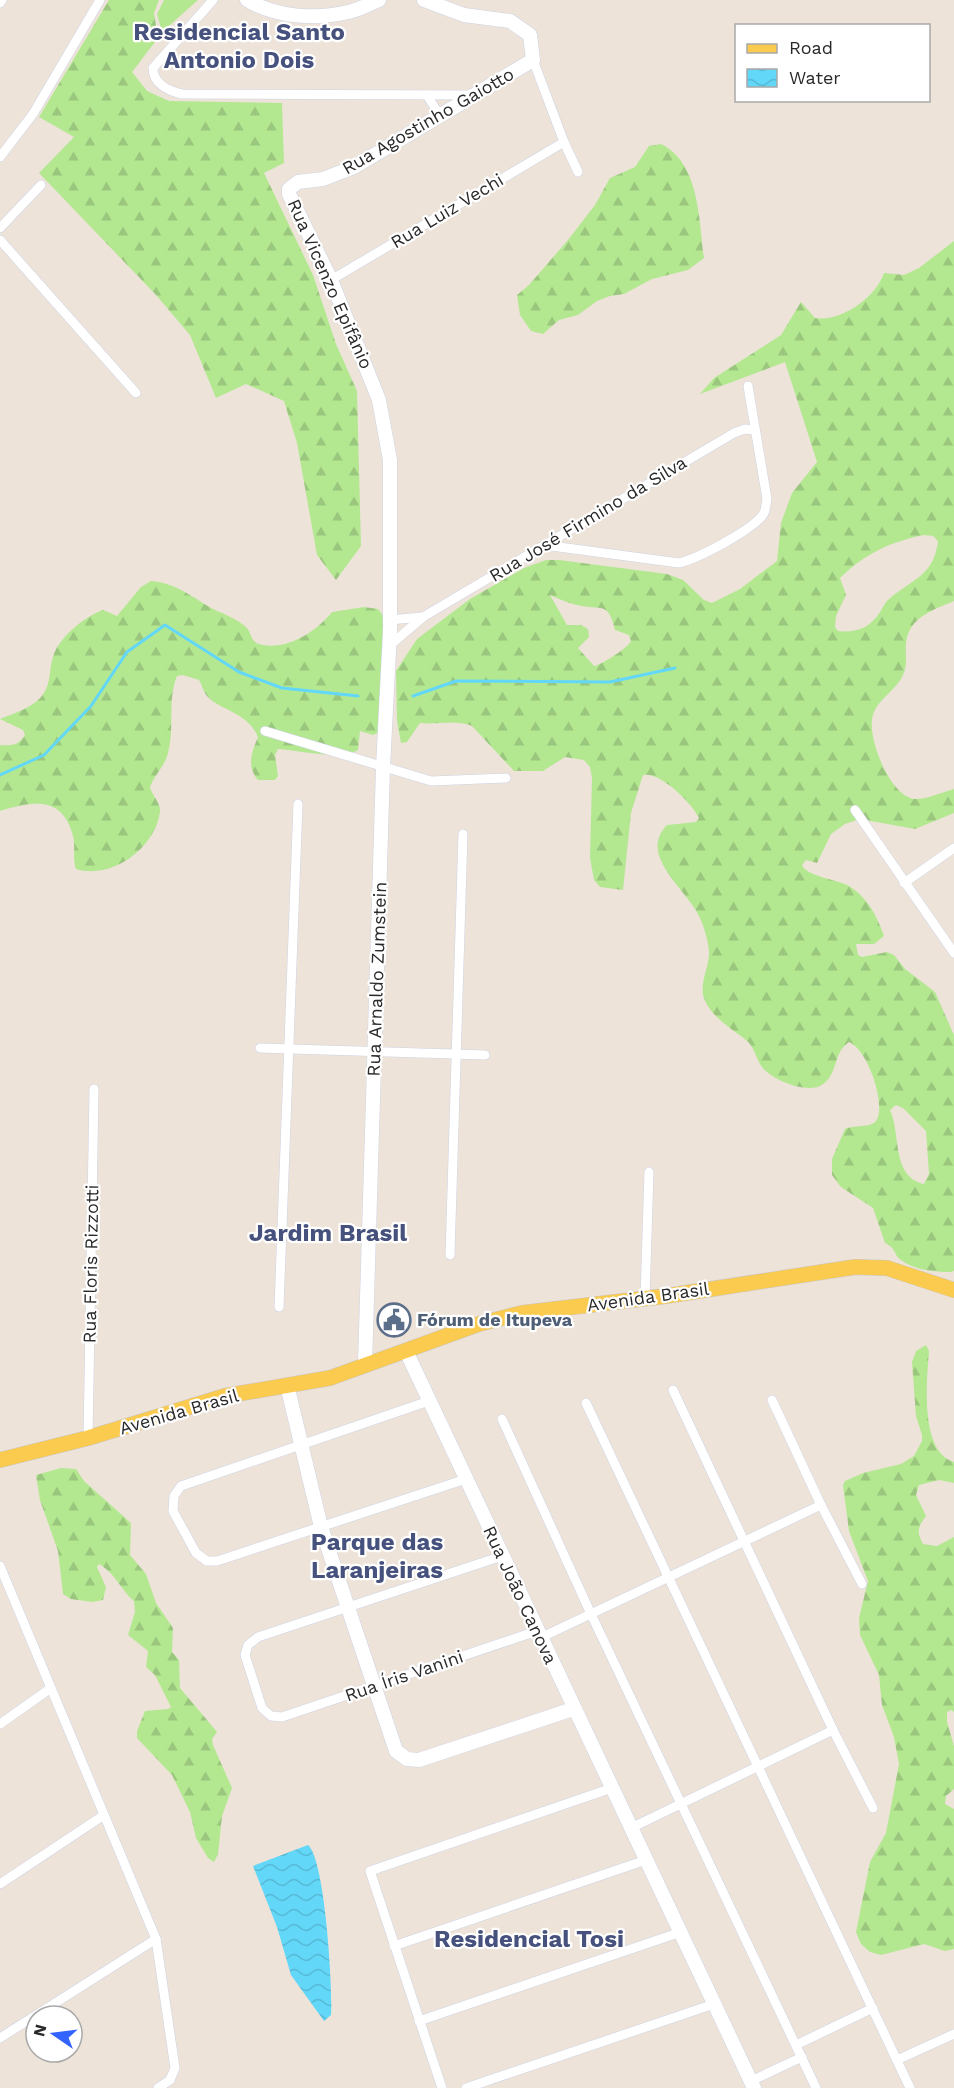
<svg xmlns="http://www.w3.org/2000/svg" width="954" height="2088" viewBox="0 0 954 2088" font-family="'Work Sans',sans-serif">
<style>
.forest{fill:url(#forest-firs);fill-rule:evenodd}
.park{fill:#b3e891}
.water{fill:url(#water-waves)}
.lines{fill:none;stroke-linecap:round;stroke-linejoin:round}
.stream{stroke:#63d7f8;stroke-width:3}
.street-casing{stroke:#ced3e3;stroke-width:10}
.secondary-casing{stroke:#ced3e3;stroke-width:15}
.primary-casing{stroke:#c7c7c7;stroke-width:16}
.street{stroke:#fff;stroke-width:9}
.secondary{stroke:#fff;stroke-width:14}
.primary{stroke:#fbcb4f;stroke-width:15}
.labels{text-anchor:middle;stroke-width:4.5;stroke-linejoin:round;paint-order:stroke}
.street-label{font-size:18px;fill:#292929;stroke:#fff}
.service-label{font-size:18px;font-weight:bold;fill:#4e5e75;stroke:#fff;text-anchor:start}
.district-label{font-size:24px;font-weight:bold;fill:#46527d;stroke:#fff}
</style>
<defs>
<pattern id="forest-firs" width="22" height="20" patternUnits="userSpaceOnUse" patternTransform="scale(1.5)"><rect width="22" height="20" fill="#b3e891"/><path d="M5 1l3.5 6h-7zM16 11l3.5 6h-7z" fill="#9ac77d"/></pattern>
<pattern id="water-waves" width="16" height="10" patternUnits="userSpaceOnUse" patternTransform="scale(1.5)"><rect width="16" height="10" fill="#63d7f8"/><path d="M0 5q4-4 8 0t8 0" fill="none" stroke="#56b9d5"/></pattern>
</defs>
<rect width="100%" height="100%" fill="#ede3d9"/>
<g class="forest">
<polygon points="109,0 159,0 154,13 158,38 132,72 147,91 169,101 282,103 284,163 264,173 313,275 336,344 357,391 361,546 336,580 317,555 297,443 284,401 246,384 216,398 190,335 156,295 39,173 74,137 39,117"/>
<path d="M661,144C700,163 699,221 704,258L688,270L652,279L624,294L610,296L597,301L578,315L559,320L543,334L531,331L520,315L517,295L529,285L568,240L595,205L610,178L635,167L649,146Z"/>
<path d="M954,241V601C933,610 909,617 906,643C905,654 908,665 903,675C896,691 875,700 872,719C869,742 890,795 914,799C925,800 943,792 954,789V813L915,829L860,819L845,824L831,834L817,863L806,860L802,865C807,877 837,879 849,886C868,898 877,916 884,936L874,944H856L858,955L862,957L887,952L894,955L905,969L935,992L954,1035V1271L950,1272C934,1272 914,1270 901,1260C893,1254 897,1249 885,1243L873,1208L841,1187L832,1175V1159L845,1129C853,1125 870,1128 876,1121C887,1107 868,1049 849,1042C832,1053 839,1076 820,1086C805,1093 772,1080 762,1067C756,1059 754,1046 746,1040C732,1029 710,1016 704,998C699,984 709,968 709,953C709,943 704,927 700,918C687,889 637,856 667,825L696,822L699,818C693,804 660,771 643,775L631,813L623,890L600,887L594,880L590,858L592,778L590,767L584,760L565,757L543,771H514L472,726C456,719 437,725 420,723L407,742L401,743L397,721L396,671L417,639L470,599L524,568L546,560H559L667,574L683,580L704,600L712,603L740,589L777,561L781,523L792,493L817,462L785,362L700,394L714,378L781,335L801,302L815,318C842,322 876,297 884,273L904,275L919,268ZM924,535L933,536L938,541C934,576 912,579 889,599C884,603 882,610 878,615C868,629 854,633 838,631L835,627L836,616L846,595L840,578C866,553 890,542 924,535ZM550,595C559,599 568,603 577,605C601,611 608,600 615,630L629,635L631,641C628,648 601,665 594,666L578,648L589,637L588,629L581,625H567ZM896,1105L903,1108L926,1131L929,1174L924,1184C891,1177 901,1133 890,1110Z"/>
<path d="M151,581C176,583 192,597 213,609C224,614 237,619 246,627C252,633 250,641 259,644C286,652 317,631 332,612L364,607L378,609L387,621L379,732L373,735L360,731L358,750C341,761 299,750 278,749L275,755L278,776L275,780H258C246,767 252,751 258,737C248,713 223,711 209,698C204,694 202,685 199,680L183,675L177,676C167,700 175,728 168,753C165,766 155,774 150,787C152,796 161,803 160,812C155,848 112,880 76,869C72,858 76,847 73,836C62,794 31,802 0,811V745C12,746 19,745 25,735L23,730L0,719C15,713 35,707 44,693C51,682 49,669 53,657C58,638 85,616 103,610L117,616L141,587Z"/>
<path d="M926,1345L929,1351C927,1379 919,1452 954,1462V1483L939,1480L919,1485L916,1495L926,1516C918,1527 916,1531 923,1544L937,1546L954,1537V1712L951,1710L947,1712V1722L954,1746V1789L946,1796L945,1804L954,1809V1949L945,1951L924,1944L881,1955L870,1952L861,1944L856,1932L870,1862L886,1833L899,1764L894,1737L882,1705L879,1675L860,1635L859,1618L868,1581L849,1531L843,1485L845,1481L863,1473L901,1464L914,1456L922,1441V1435L916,1416L912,1362L916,1351Z"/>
<path d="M61,1468L76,1469L84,1481L131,1523L130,1555L146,1574L156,1603L173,1628L172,1652L179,1660L180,1688L217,1732L212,1739L213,1745L232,1788L222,1816L218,1854L214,1862L208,1858L196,1838L190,1812L172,1775L137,1738V1731L145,1711L168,1709L171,1707L155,1675L146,1667L148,1651L128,1635L135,1612L134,1601C119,1588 117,1575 99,1564L97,1567L106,1587L103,1600L92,1602L71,1599L63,1594L58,1551L40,1500L36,1475Z"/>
</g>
<polygon class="park" points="164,0 198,0 162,32 157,14"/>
<path class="water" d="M308,1845C325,1859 333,1988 331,2015L324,2021L291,1975L277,1927L253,1866Z"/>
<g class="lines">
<g class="stream">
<polyline points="413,696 456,681 610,682 675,668"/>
<polyline points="0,775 44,755 91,706 127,652 165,625 239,672 282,688 358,696"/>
</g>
<g class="street-casing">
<g id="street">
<path d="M213,0L153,68C153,84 169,91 182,94L472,95"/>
<polyline points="0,3 2,0"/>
<polyline points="533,60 564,142 578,172"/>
<polyline points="427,95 440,116"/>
<polyline points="0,157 33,114 100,0"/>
<polyline points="0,228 41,185"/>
<polyline points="0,240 136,393"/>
<polyline points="331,280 564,142"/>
<path d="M544,545L679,563C697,559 755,529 764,513C766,509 766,503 767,499L748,386"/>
<polyline points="389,620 423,617"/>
<polyline points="389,646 423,617 734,433 745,429 755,430"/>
<polyline points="265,731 431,781 506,778"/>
<polyline points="855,810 954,953"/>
<polyline points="904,883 954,848"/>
<polyline points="260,1048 485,1055"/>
<polyline points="450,1255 463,834"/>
<polyline points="645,1298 649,1172"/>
<polyline points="279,1307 298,804"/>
<polyline points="673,1390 833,1730 873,1808"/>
<polyline points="772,1400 821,1505 862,1584"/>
<polyline points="429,1401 181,1486 174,1496 173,1511 196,1553 207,1561 217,1561 466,1479"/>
<polyline points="586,1403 910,2088"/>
<polyline points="502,1419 591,1614 816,2088"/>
<polyline points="88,1438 94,1089"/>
<polyline points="502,1556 258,1637 248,1645 245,1655 262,1708 271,1716 282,1717 537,1631"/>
<polyline points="0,1566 156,1939 175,2068 170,2080 158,2088"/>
<polyline points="540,1638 821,1505"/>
<polyline points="0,1724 51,1688"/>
<polyline points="631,1828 833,1730"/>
<polyline points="0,1884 104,1815"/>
<polyline points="394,1946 646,1860"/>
<polyline points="419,2021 681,1932"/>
<polyline points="0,2038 156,1939"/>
<polyline points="796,2045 873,2008"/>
<polyline points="897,2060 954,2034"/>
<polyline points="751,2081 802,2057"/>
<polyline points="442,2088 370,1871 612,1788"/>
<polyline points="466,2088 714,2004"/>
</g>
</g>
<g class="secondary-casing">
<g id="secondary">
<path d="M247,0C276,17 315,20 348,12C359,10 369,4 379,0"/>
<polyline points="406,1351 754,2088"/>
<polyline points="365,1365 383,767 390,632 390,460 379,400 331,280 289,194 289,189 298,182 323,179 354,167 533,60 530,35 510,21 464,15 424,0"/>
<polyline points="287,1385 321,1527 396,1751 407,1759 419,1760 573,1709"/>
</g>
</g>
<g class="primary-casing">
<polyline id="primary" points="0,1460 88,1438 225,1396 330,1378 479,1324 522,1313 666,1296 855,1267 887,1268 954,1290"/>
</g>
<use href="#street" class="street"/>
<use href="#secondary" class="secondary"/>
<use href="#primary" class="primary"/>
</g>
<defs>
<g id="civic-ring" transform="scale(1.725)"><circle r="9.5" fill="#fff" stroke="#5c6f8a" stroke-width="1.5"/><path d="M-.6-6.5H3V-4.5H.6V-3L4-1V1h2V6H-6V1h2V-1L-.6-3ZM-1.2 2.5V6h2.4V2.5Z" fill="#5c6f8a"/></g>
</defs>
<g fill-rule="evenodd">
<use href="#civic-ring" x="394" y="1320"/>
</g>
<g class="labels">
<g class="street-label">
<text transform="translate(428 121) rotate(-30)" y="6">Rua Agostinho Gaiotto</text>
<text transform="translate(447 211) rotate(-31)" y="6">Rua Luiz Vechi</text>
<text transform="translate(330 284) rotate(66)" y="6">Rua Vicenzo Epifânio</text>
<text transform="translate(588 519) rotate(-31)" y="6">Rua José Firmino da Silva</text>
<text transform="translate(377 979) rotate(-88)" y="6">Rua Arnaldo Zumstein</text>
<text transform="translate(91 1264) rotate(-89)" y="6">Rua Floris Rizzotti</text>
<text transform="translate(648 1297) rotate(-8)" y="6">Avenida Brasil</text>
<text transform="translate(179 1412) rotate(-16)" y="6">Avenida Brasil</text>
<text transform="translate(520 1595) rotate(65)" y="6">Rua João Canova</text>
<text transform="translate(404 1676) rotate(-19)" y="6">Rua Íris Vanini</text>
</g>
<g class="service-label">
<text x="417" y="1326">Fórum de Itupeva</text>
</g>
<g class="district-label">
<text x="239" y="40">Residencial Santo<tspan x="239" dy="28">Antonio Dois</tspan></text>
<text x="328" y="1241">Jardim Brasil</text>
<text x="377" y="1550">Parque das<tspan x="377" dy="28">Laranjeiras</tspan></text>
<text x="529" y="1947">Residencial Tosi</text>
</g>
</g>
<rect x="735" y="24" width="195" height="78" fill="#ffffff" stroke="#a9a9a9" stroke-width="1.5"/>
<rect x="747" y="44" width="30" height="9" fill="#fbcb4f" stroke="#a9a9a9" stroke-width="1.5"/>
<text x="789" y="54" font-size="18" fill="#292929">Road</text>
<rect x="747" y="69" width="30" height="18" fill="url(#water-waves)" stroke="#a9a9a9" stroke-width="1.5"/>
<text x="789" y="84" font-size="18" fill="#292929">Water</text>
<g transform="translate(54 2034) rotate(284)"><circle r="28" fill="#ffffff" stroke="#a9a9a9" stroke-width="1.5"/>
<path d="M0-4.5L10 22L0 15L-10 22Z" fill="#3464ff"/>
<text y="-9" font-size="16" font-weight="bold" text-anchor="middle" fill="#292929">N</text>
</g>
</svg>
